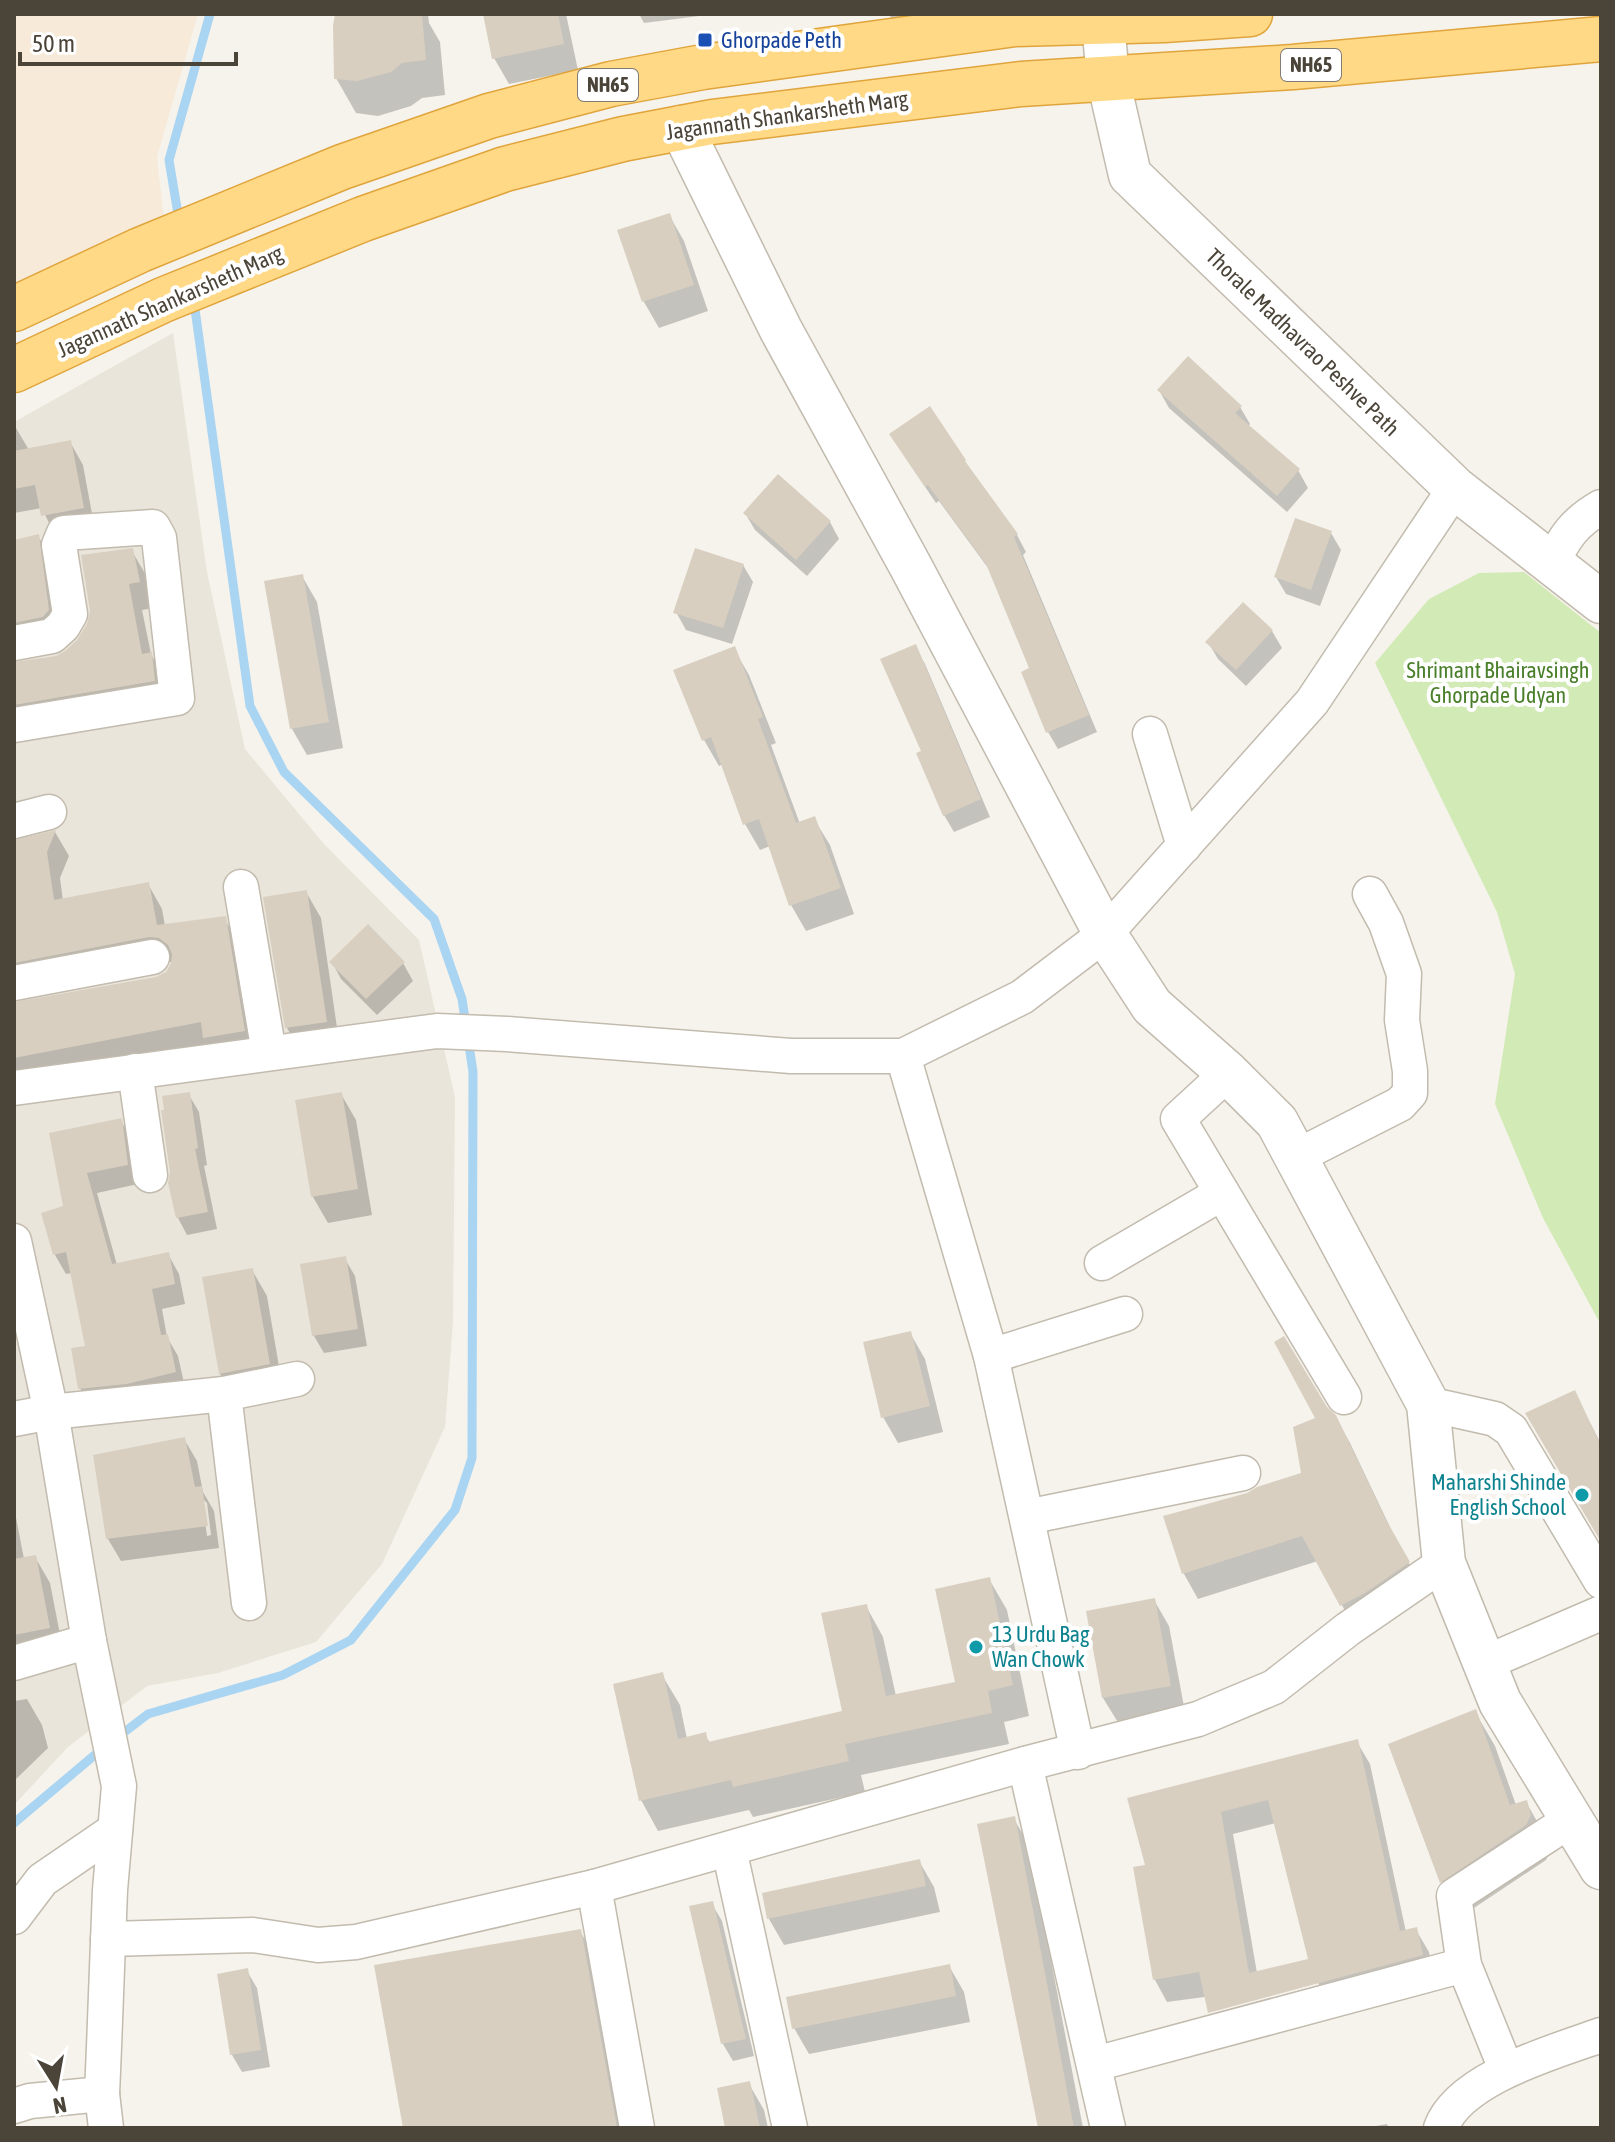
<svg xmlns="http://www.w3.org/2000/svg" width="1615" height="2142" viewBox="0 0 1615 2142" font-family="'Asap Condensed',sans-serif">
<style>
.residential{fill:#eae5da}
.commercial{fill:#f7ead8}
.green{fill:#d2eab5}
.shadow{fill:#0003;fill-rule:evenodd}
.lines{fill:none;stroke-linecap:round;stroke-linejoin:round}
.stream{stroke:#a9d4f2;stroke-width:9}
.building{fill:#d8cfc1;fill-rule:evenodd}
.minor-casing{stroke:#c2bbae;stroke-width:37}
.tertiary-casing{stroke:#c2bbae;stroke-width:45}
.trunk-casing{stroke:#e0a43c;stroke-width:47}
.minor{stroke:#fff;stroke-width:34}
.tertiary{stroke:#fff;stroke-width:42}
.trunk{stroke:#ffd985;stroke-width:44}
.transit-dot{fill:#1a4fb4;stroke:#fff;stroke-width:3}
.culture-dot{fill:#0f9aa8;stroke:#fff;stroke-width:3}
.labels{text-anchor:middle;stroke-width:8;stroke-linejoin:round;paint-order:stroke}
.shield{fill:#fff;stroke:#817c74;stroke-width:2}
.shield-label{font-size:20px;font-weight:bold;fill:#4b4439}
.transit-label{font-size:22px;fill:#164399;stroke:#fff;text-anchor:start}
.street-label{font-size:22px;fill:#4b4439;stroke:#fff}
.park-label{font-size:22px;fill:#4a7f2a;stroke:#fff}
.culture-label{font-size:22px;fill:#0d838f;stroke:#fff;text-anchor:end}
</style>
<rect width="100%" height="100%" fill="#f6f3ec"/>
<polygon class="residential" points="173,333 207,572 245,749 324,844 419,940 455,1097 453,1322 445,1427 382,1564 316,1642 218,1673 147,1686 68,1747 14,1805 14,422"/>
<polygon class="commercial" points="14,14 198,14 157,157 164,219 14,289"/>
<polygon class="green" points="1524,572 1601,633 1601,1325 1543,1218 1495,1104 1515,974 1497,912 1375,663 1429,599 1479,573"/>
<g class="shadow">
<polygon points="337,14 428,14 429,23 440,42 445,95 422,98 411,106 378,116 356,113 336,78"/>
<polygon points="485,14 566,14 578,70 509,84 494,58"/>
<polygon points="639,14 715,14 644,23"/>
<polygon points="889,14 1041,14 901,35"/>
<polygon points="669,215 684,241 708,311 659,328 644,302 620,231"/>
<polygon points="1159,390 1240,407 1250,424 1248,427 1298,470 1308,488 1287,512 1169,408"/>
<polygon points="14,428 16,428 29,450 70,442 83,465 95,530 56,538 42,508 14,513"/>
<polygon points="901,451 975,478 1017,535 1026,552 1023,555 1097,732 1058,749 1048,732 1032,669 991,572 939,501 936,503"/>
<polygon points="745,513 830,522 839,539 807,576 755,530"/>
<polygon points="1331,533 1341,550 1320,606 1286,594 1276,577"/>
<polygon points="38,536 53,562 63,637 14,655 14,542"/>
<polygon points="132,551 147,577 153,608 142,610 151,654 166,681 169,707 14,739 14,664 57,657 67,652 82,637"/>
<polygon points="743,565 753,582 732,644 686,630 676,612"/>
<polygon points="302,576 317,602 343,748 307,755 292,729 266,582"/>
<polygon points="1244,605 1272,631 1282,648 1246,686 1218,659 1208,642"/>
<polygon points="915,647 925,664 990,817 954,832 944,815 923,752"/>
<polygon points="734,649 749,675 776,743 771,745 800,824 814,819 830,845 854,914 806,931 791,905 770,846 760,850 745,824 723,764 719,766 704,740"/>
<polygon points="55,832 69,856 60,878 63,901 148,884 162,909 165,926 224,918 239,943 258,1055 23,1084 14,1069 14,1004 156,979 166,974 173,962 163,962 14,994 14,842"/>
<polygon points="306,892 321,918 340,1048 302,1054 287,1028"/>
<polygon points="332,962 403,963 413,981 377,1015 341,979"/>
<polygon points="341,1094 356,1120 372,1215 328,1223 313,1197 297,1102"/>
<polygon points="189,1095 199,1112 207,1165 204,1166 217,1229 187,1235 178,1218"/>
<polygon points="121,1121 132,1140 138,1184 97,1193 117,1265 168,1254 179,1274 185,1304 162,1309 167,1337 178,1356 186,1392 91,1408 80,1388 88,1347 72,1273 66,1274 55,1255 65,1208 51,1134"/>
<polygon points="345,1259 355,1276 367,1346 324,1353 314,1336 302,1266"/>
<polygon points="252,1270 267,1296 283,1390 236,1400 220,1374 204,1278"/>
<polygon points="910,1333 925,1359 943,1432 898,1443 883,1417"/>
<polygon points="1575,1393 1601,1444 1601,1538"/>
<polygon points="1325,1409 1335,1416 1350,1443 1399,1546 1423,1588 1356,1631 1318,1561 1198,1599 1184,1574 1166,1517 1248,1494 1304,1474 1318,1419"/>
<path d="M184,1439L197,1461L203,1492L214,1511L219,1548L121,1561L108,1539L96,1457ZM202,1498L207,1503L211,1535L207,1536Z"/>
<polygon points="14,1507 24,1559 35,1557 50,1583 64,1655 14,1664"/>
<polygon points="989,1579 1007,1610 1029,1716 1004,1722 1009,1744 861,1775 865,1792 753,1817 749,1810 658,1831 641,1800 662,1675 680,1705 687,1739 705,1735 710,1743 844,1713 866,1606 883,1637 896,1696 958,1683"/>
<polygon points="1154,1600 1169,1626 1185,1712 1119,1724 1103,1698"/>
<polygon points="27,1699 42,1725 48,1748 14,1781 14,1701"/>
<polygon points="1475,1712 1495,1746 1516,1805 1526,1802 1546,1837 1550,1851 1546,1860 1462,1916 1442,1882"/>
<path d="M1357,1742L1370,1764L1406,1932L1416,1930L1429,1952L1434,1977L1223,2034L1211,2014L1319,1985L1318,1982L1167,2002L1155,1980L1147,1866L1130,1799ZM1276,1823L1310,1961L1257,1973L1233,1834Z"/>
<polygon points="1014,1819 1029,1845 1083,2128 1040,2128"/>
<polygon points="919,1861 934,1887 940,1912 784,1945 769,1919 764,1894"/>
<polygon points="712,1904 722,1921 754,2056 733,2061 723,2044"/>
<polygon points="580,1931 600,1966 630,2128 405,2128"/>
<polygon points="949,1966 964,1992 970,2022 809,2054 794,2028"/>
<polygon points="247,1971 257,1988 270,2067 242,2072 232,2055 219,1975"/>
<polygon points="749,2084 764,2110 768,2128 727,2128"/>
<polygon points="1387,2124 1389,2128 1364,2128"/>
</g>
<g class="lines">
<g class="stream">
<polyline points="179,220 169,160 210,14"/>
<polyline points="118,1737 148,1714 283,1675 351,1640 455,1510 472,1458 473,1072 462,999 434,919 284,772 250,706 194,302"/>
<polyline points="14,1823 103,1748"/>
</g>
</g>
<g class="building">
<polygon points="335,14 422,14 426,60 402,63 391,72 357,81 334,79 333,26"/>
<polygon points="483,14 558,14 564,44 492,59"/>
<polygon points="670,213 694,285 642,302 617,230"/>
<polygon points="1188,356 1242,406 1235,413 1300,469 1277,496 1157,390"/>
<polygon points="930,406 966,460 965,461 1018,534 1014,537 1089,715 1046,733 1021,672 1029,668 986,564 928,485 925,487 889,434"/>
<polygon points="71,440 84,508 41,516 35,485 14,489 14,451"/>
<polygon points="778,474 831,521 796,560 743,513"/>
<polygon points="1295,518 1332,531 1311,590 1274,577"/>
<polygon points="39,534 49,610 43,617 14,623 14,540"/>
<polygon points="133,548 140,582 129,584 142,654 152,652 155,681 14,705 14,662 56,656 65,651 77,640 87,624 90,611 81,555"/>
<polygon points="695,548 744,564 723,628 673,613"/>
<polygon points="303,574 329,722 290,729 264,581"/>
<polygon points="1243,602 1273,630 1236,670 1205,642"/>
<polygon points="916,644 981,799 943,816 916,753 921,751 880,659"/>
<polygon points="735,646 763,717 758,719 796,823 815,816 841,888 789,906 759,819 743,825 711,737 702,741 673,670"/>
<polygon points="56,830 47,852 54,900 149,882 157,925 226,916 245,1031 203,1038 201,1022 14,1058 14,1002 156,977 166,972 171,963 172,954 168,945 159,938 149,937 14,963 14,840"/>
<polygon points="307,890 327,1022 285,1028 263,897"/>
<polygon points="368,924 405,962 366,999 329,962"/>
<polygon points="190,1092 198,1148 195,1149 208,1212 176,1218 168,1183 170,1172 161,1110 164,1110 162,1096"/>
<polygon points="342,1092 358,1189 311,1197 295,1100"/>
<polygon points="122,1118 128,1165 87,1173 112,1264 169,1252 175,1284 152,1289 161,1335 168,1334 176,1372 127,1384 78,1389 71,1348 85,1346 66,1252 53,1255 41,1213 63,1206 49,1133"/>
<polygon points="346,1256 358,1329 312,1336 300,1264"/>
<polygon points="253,1268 270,1364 219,1374 202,1277"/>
<polygon points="911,1331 930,1406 881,1418 863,1342"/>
<polygon points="1284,1336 1327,1407 1336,1415 1385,1518 1410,1562 1365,1593 1340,1606 1302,1536 1182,1574 1163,1516 1247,1493 1257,1487 1301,1473 1293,1427 1315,1418 1274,1342"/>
<polygon points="1575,1390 1601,1446 1601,1542 1525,1413"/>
<polygon points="185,1437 195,1487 202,1486 208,1526 106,1539 93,1455"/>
<polygon points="36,1555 50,1628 14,1635 14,1559"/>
<polygon points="990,1577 1013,1685 988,1691 992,1713 845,1744 849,1761 733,1787 731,1780 639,1801 613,1684 663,1672 678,1739 706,1732 708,1742 842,1711 821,1613 867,1604 886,1696 955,1682 935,1589"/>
<polygon points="1155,1598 1171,1686 1102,1698 1086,1611"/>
<polygon points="1476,1709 1510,1805 1527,1800 1531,1815 1526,1825 1440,1883 1388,1744"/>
<path d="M1358,1739L1400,1931L1417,1927L1423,1955L1208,2013L1199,1972L1153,1980L1133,1867L1145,1865L1127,1798ZM1268,1800L1308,1959L1249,1973L1221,1812Z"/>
<polygon points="1015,1816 1045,1973 1074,2128 1038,2128 977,1824"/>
<polygon points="920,1859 926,1886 767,1919 762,1893"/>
<polygon points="713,1901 746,2039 721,2044 689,1906"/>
<polygon points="581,1929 617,2128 403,2128 374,1965"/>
<polygon points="950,1964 956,1996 792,2029 786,1997"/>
<polygon points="248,1968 261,2050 230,2055 217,1974"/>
<polygon points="750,2081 760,2128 725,2128 717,2088"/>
</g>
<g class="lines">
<g class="minor-casing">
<g id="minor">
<path d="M1552,564C1564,537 1575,522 1601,507"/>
<polyline points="14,643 52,636 63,626 70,614 59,545 64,533 153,527 159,538 177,698 14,725"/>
<polyline points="1150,734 1184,846"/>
<polyline points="14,821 49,812"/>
<polyline points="241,887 269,1053"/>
<polyline points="14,983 152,957"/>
<polyline points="903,1056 991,1356 1078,1752"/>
<polyline points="135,1071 150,1175"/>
<polyline points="1228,1073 1178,1119 1344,1397"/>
<polyline points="14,1088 437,1031 507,1034 791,1056 903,1056 1022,997 1105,934 1312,702 1455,488"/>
<polyline points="1296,1157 1400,1104 1410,1093 1410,1071 1402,1020 1404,974 1386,923 1370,894"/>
<polyline points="14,1241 51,1412 89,1641 119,1786 110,1890 104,2047 102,2094 106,2128"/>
<polyline points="1102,1263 1222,1193"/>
<polyline points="991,1356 1125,1314"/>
<polyline points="224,1394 249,1603"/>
<polyline points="1428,1404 1495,1419 1511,1430 1601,1581"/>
<polyline points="14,1419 51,1412 224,1394 297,1379"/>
<polyline points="1027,1517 1243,1473"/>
<polyline points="14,1663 89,1641"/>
<polyline points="1485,1663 1601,1613"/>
<polyline points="1025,1764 1108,2128"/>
<polyline points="729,1849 790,2128"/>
<polyline points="594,1887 637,2128"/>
<polyline points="14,1917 42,1880 115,1830"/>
<polyline points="108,1939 253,1935 318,1945 356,1942 594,1887 1025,1764 1198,1719 1274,1687 1348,1629 1444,1563"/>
<polyline points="1095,2064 1464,1965"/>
<polyline points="1506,2069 1464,1965 1454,1896 1572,1819"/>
<polyline points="14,2106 30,2101 102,2094"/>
<path d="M1441,2128C1459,2078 1554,2052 1601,2035"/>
</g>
</g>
<g class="tertiary-casing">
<g id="tertiary">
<polyline points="1103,22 1108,79 1130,175 1455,488 1601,602"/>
<polyline points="681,127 781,330 911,567 1105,934 1152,1006 1228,1073 1277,1122 1428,1404 1444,1563 1500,1702 1601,1868"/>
</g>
</g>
<g class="trunk-casing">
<g id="trunk">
<polyline points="14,309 140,250 342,167 489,116 611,84 703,67 1015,24 1164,20 1250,14"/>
<polyline points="14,370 163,300 363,219 505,169 623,139 712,122 1021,84 1293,67 1601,39"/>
</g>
</g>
<use href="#minor" class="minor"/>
<use href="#tertiary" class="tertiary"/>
<use href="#trunk" class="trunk"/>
</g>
<rect class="transit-dot" x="697" y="32" width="16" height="16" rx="4"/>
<g class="culture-dot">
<circle cx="1582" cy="1495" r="8"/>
<circle cx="976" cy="1647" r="8"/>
</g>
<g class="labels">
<g class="shield">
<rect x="1281" y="49" width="60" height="32" rx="6"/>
<rect x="578" y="69" width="60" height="32" rx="6"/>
</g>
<g class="shield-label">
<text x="1311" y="72">NH65</text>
<text x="608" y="92">NH65</text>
</g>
<g class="transit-label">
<text x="721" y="48">Ghorpade Peth</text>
</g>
<g class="street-label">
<text transform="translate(787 115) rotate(-8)" y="8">Jagannath Shankarsheth Marg</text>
<text transform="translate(170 301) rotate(-24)" y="8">Jagannath Shankarsheth Marg</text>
<text transform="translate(1303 342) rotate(44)" y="8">Thorale Madhavrao Peshve Path</text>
</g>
<g class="park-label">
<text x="1498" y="678">Shrimant Bhairavsingh<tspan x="1498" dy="25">Ghorpade Udyan</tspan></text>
</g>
<g class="culture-label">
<text x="1566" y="1490">Maharshi Shinde<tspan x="1566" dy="25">English School</tspan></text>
<text x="992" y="1642" text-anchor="start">13 Urdu Bag<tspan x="992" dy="25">Wan Chowk</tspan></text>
</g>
</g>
<rect width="1615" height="2142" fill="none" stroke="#4b4439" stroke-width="32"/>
<g transform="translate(56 2086) rotate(169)" stroke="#ffffff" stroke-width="6" paint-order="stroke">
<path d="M0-6L14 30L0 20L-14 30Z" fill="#4b4439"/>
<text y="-12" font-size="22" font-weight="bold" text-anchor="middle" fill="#4b4439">N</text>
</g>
<path d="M20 52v12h216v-12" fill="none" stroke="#4b4439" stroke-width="4"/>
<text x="32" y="52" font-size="24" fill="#4b4439" stroke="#ffffff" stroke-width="6" paint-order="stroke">50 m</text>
</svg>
